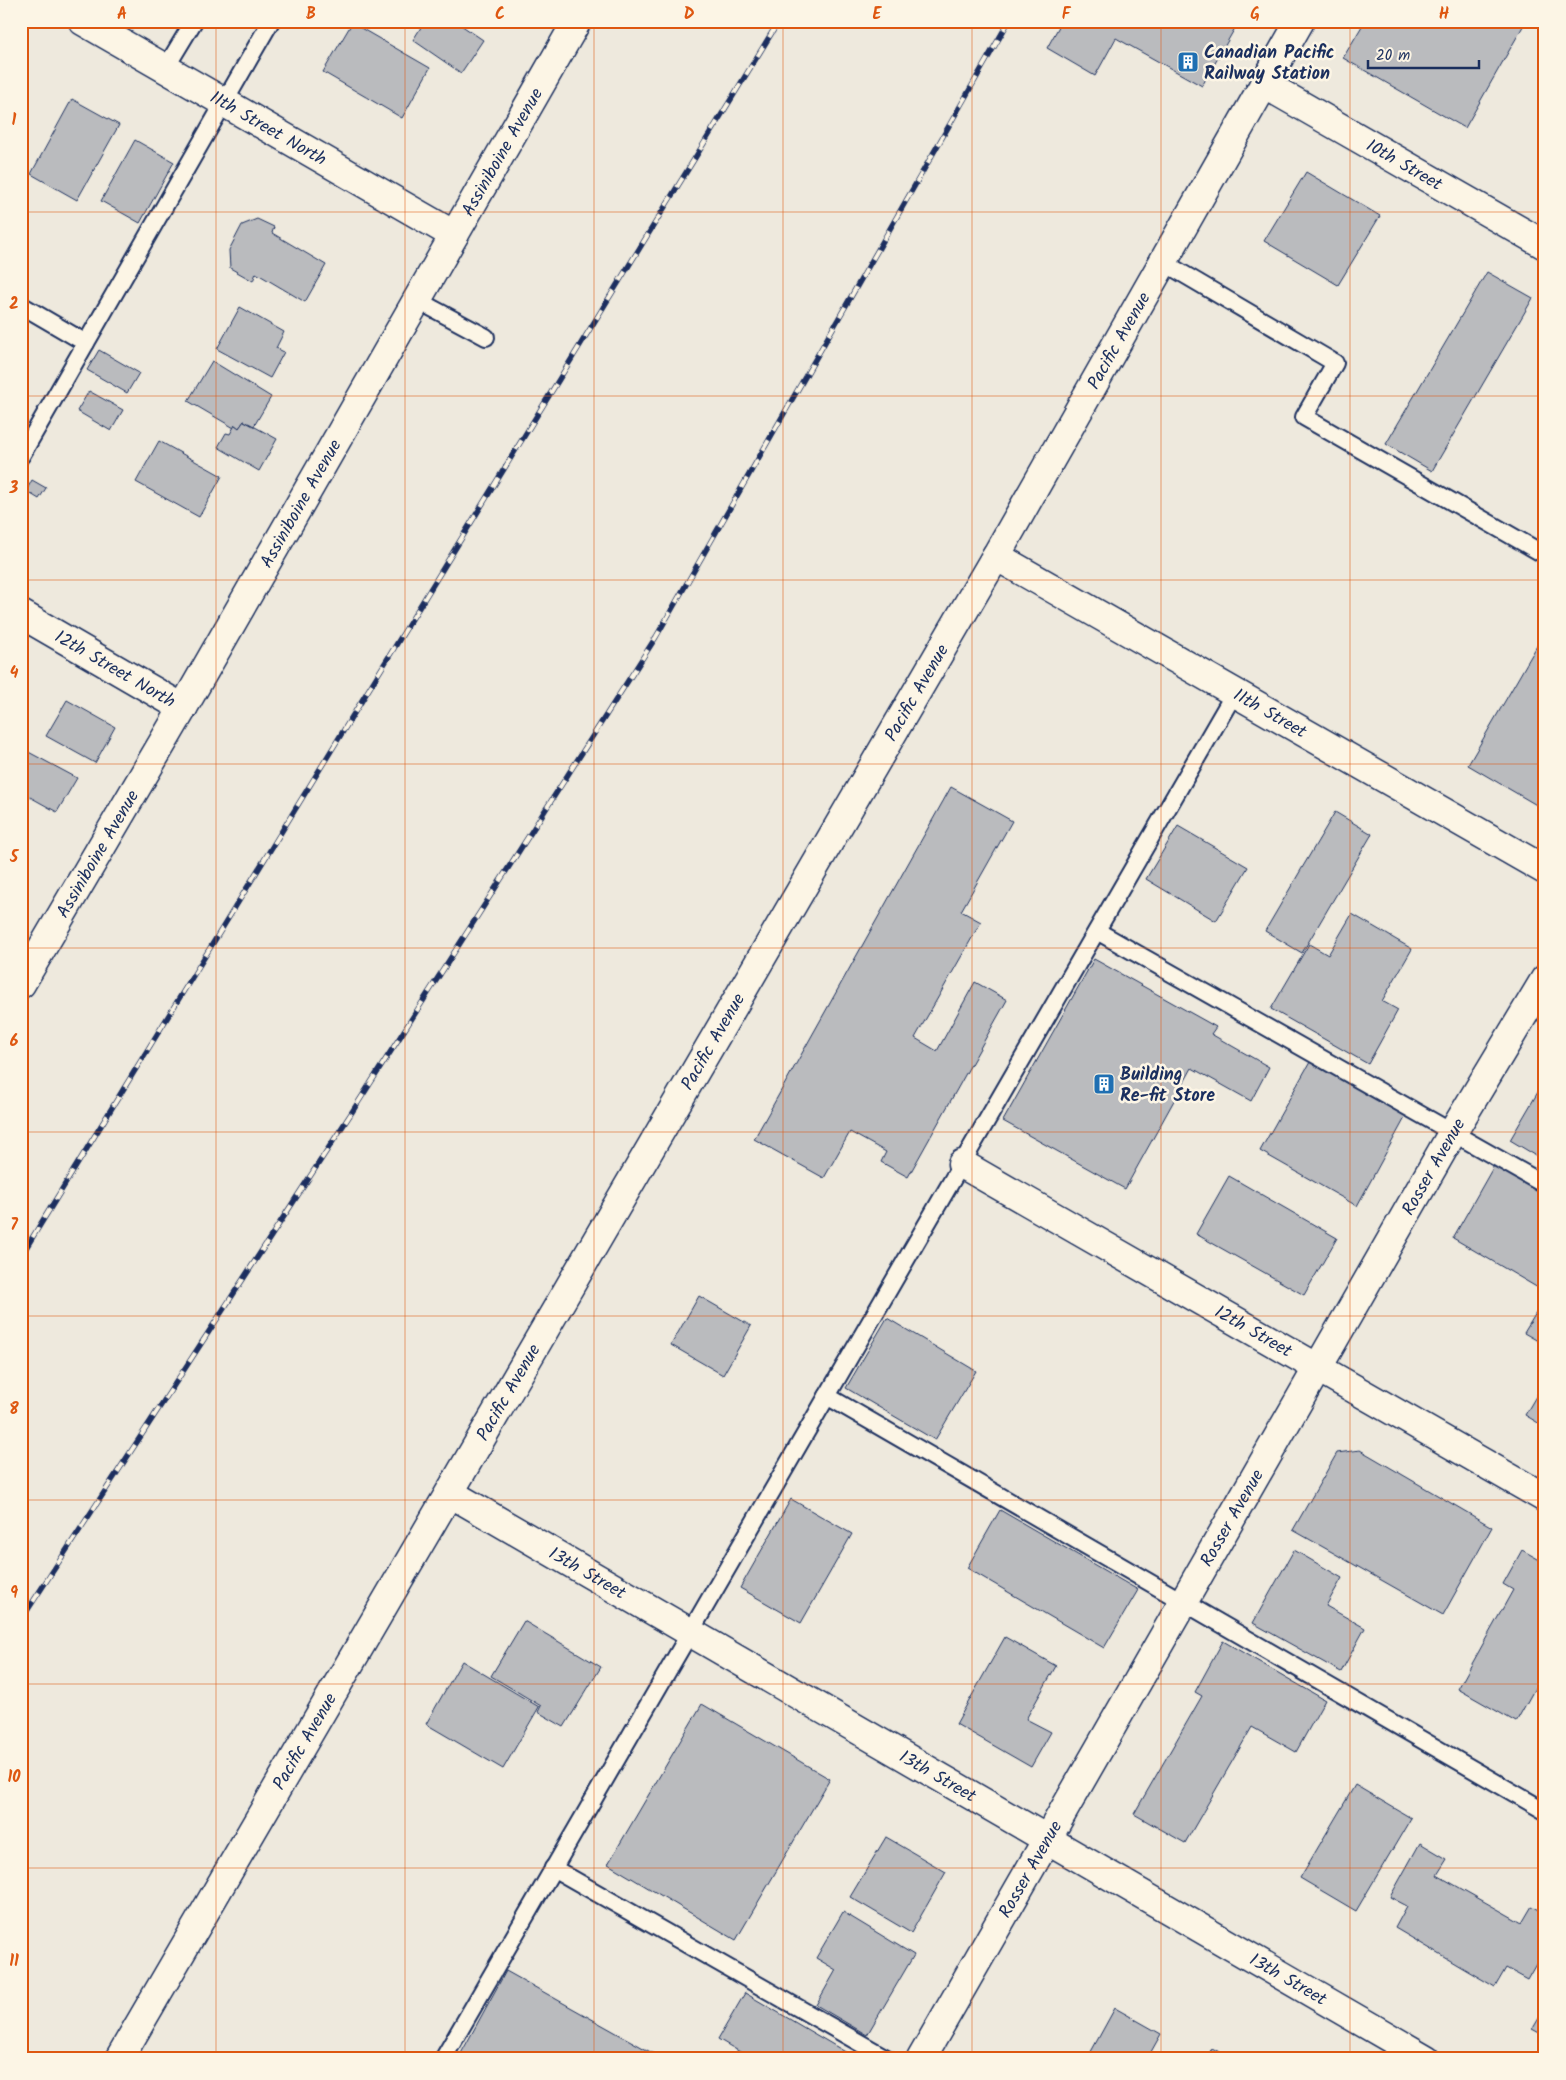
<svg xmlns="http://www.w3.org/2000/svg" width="1566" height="2080" viewBox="0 0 1566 2080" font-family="Kalam,sans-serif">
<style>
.building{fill:#babbbe;stroke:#1b2f5e}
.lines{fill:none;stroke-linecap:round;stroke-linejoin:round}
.service-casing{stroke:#1b2f5e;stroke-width:20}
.minor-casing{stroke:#1b2f5e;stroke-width:31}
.tertiary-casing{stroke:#1b2f5e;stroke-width:31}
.service{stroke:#fcf5e5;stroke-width:16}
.minor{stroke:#fcf5e5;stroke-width:28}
.tertiary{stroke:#fcf5e5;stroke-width:28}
.rail-casing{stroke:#1b2f5e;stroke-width:5.5}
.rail{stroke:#fcf5e5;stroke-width:4;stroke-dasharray:11;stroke-linecap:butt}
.grid{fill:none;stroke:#de5710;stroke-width:1;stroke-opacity:0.55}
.labels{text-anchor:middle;stroke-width:5;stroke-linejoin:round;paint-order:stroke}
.poi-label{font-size:18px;font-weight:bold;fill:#1b2f5e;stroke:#fcf5e5;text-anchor:start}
.street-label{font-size:18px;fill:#1b2f5e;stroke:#fcf5e5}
.neatline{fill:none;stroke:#de5710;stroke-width:2}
.grid-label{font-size:16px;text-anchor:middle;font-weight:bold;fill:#de5710}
</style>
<rect width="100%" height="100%" fill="#eee9dd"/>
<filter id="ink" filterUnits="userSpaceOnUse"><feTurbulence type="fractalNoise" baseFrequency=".02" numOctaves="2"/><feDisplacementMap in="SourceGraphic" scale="10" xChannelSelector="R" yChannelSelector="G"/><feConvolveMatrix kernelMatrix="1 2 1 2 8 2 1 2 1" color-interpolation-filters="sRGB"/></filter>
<g filter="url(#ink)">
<g class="building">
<polygon points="425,21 455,21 483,40 461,73 413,40"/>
<polygon points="1062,21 1239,21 1202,86 1116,38 1095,76 1047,48"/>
<polygon points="1365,21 1526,21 1465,128 1343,58"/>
<polygon points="352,23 430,68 402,118 323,72"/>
<polygon points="72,99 119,125 77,200 31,174"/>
<polygon points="135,140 174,162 140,223 101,201"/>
<polygon points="1306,172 1380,216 1338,285 1264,241"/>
<polygon points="257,219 274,227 272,233 326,265 305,302 256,273 253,281 230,268 229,250 242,225"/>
<polygon points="1487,272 1533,298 1432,471 1386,444"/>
<polygon points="240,307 284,332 276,348 284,352 270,378 217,349"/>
<polygon points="99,350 139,373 127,393 87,370"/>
<polygon points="212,361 271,397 254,426 244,421 239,428 235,425 234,428 188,401"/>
<polygon points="89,391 123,410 111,431 77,411"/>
<polygon points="244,421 277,439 259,471 218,447 226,433 230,434 235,425 239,428"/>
<polygon points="159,441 222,476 199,517 136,482"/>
<polygon points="32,480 46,488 39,499 26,491"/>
<polygon points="1545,632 1545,810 1468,765"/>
<polygon points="67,700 115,727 95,763 46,736"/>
<polygon points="21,748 77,778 57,812 21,792"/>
<polygon points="951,787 1012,821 961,911 981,922 915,1038 937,1051 975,982 1007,1000 908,1177 881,1162 886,1152 850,1132 824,1178 754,1139"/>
<polygon points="1335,812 1372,834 1302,953 1265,931"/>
<polygon points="1178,826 1248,867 1216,921 1146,879"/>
<polygon points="1352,914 1412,949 1382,1001 1398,1010 1368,1064 1271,1009 1309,944 1328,955"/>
<polygon points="1094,959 1216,1027 1211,1034 1269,1067 1251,1101 1192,1068 1125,1189 1003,1121"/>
<polygon points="1310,1062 1406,1116 1357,1206 1260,1151"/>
<polygon points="1545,1080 1545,1161 1510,1140"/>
<polygon points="1495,1164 1545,1193 1545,1292 1453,1238"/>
<polygon points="1229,1176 1337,1238 1304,1295 1196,1234"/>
<polygon points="699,1296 751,1326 723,1375 671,1345"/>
<polygon points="1545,1298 1545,1345 1524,1333"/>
<polygon points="887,1318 976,1371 935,1440 846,1388"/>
<polygon points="1545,1381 1545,1427 1525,1415"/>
<polygon points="1360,1450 1492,1527 1443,1615 1293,1530 1337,1453"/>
<polygon points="791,1499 852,1534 801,1623 740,1588"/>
<polygon points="1000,1510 1138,1590 1104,1648 967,1568"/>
<polygon points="1294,1550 1342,1578 1326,1606 1365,1628 1341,1672 1253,1623"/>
<polygon points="1522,1550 1545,1563 1545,1670 1516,1722 1458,1689 1513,1590 1503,1584"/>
<polygon points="524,1621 601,1667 564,1727 538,1712 541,1706 491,1676"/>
<polygon points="1005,1637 1056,1666 1026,1719 1051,1732 1031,1767 956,1724"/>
<polygon points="1223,1641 1325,1700 1296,1752 1252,1727 1185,1843 1134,1814 1202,1696 1195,1692"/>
<polygon points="462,1661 539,1707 503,1769 426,1724"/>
<polygon points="702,1704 830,1779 736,1940 608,1864"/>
<polygon points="1355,1785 1411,1818 1356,1911 1300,1878"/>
<polygon points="886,1837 946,1872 911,1933 850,1897"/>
<polygon points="1420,1843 1447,1859 1437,1875 1522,1923 1532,1906 1545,1913 1545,1950 1528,1980 1506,1968 1495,1987 1395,1928 1407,1906 1390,1897"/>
<polygon points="843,1912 914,1955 867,2035 816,2005 836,1970 816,1958"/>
<polygon points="506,1971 663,2059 458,2059"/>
<polygon points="745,1993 854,2057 853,2059 752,2059 718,2039"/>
<polygon points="1545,2007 1545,2036 1532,2029"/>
<polygon points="1115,2008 1161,2034 1147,2059 1087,2059"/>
<polygon points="1212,2048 1232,2059 1206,2059"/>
</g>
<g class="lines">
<g class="service-casing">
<g id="service">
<polyline points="165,69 194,21"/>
<polyline points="1163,262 1335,363 1304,417 1545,555"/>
<polyline points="417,300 486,337"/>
<polyline points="21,305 86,343"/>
<polyline points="21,456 271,21"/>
<polyline points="1097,931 1545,1185"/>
<polyline points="827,1396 1545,1811"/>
<polyline points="553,1868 888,2059"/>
<polyline points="443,2059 1235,692"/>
</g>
</g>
<g class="minor-casing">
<g id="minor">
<path id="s1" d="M83,21L454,235"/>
<path id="s2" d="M1264,84L1545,245"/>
<path id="s3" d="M996,556L1545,870"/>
<path id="s4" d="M21,614L183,708"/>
<path id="s5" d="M21,984L183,708L577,21"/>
<path id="s6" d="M962,1164L1545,1498"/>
<path id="s7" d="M450,1493L1426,2059"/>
<path id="s8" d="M119,2059L996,556L1300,21"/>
</g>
</g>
<g class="tertiary-casing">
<g id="tertiary">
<path id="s9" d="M921,2059L1453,1132L1545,979"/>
</g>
</g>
<use href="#service" class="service"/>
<use href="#minor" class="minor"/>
<use href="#tertiary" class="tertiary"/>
<g class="rail-casing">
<g id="rail">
<polyline points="21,1256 779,21"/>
<polyline points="21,1620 352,1112 656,637 1009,21"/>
</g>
</g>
<use href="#rail" class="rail"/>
</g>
</g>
<path class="grid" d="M216,21V2059M405,21V2059M594,21V2059M783,21V2059M972,21V2059M1161,21V2059M1350,21V2059M21,212H1545M21,396H1545M21,580H1545M21,764H1545M21,948H1545M21,1132H1545M21,1316H1545M21,1500H1545M21,1684H1545M21,1868H1545"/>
<defs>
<g id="building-square" transform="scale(1.125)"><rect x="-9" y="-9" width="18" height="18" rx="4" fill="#1f6fb2" stroke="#fcf5e5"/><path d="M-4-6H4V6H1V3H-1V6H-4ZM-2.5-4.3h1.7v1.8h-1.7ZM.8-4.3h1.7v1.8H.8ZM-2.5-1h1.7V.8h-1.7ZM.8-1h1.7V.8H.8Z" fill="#fff"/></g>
</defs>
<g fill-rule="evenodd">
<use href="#building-square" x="1188" y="62"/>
<use href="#building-square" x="1104" y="1084"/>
</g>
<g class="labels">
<g class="poi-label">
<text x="1204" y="58">Canadian Pacific<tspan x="1204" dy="21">Railway Station</tspan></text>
<text x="1120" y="1080">Building<tspan x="1120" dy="21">Re-fit Store</tspan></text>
</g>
<g class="street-label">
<text dy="6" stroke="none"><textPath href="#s1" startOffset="214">11th Street North</textPath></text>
<text dy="6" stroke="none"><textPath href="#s5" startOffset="961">Assiniboine Avenue</textPath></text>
<text dy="6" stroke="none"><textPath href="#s2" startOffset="162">10th Street</textPath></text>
<text dy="6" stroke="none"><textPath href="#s8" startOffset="1988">Pacific Avenue</textPath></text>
<text dy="6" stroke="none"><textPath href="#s5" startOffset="556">Assiniboine Avenue</textPath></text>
<text dy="6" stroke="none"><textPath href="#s4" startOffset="109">12th Street North</textPath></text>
<text dy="6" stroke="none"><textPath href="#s8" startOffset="1582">Pacific Avenue</textPath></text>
<text dy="6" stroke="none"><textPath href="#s3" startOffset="316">11th Street</textPath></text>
<text dy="6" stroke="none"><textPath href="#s5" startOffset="151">Assiniboine Avenue</textPath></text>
<text dy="6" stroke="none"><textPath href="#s8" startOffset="1178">Pacific Avenue</textPath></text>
<text dy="6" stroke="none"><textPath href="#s9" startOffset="1029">Rosser Avenue</textPath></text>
<text dy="6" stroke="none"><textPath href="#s6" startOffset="336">12th Street</textPath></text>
<text dy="6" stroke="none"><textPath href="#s8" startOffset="772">Pacific Avenue</textPath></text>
<text dy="6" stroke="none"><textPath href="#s9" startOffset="624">Rosser Avenue</textPath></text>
<text dy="6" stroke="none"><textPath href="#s7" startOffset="159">13th Street</textPath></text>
<text dy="6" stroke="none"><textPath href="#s8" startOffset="368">Pacific Avenue</textPath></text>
<text dy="6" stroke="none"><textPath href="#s7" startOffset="564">13th Street</textPath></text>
<text dy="6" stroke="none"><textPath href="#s9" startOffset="219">Rosser Avenue</textPath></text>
<text dy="6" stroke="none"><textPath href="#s7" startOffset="969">13th Street</textPath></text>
</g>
</g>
<rect width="1566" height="2080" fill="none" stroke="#fcf5e5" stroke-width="55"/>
<path d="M1368 60v8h111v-8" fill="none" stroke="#1b2f5e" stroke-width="2.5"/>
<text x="1376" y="60" font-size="15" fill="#1b2f5e" stroke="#fcf5e5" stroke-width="4" paint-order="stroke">20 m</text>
<rect x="28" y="28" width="1510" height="2024" class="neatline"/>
<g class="grid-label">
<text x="122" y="19">A</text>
<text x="311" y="19">B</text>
<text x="500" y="19">C</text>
<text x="689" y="19">D</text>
<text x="877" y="19">E</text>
<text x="1066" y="19">F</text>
<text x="1255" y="19">G</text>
<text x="1444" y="19">H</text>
<text x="14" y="125">1</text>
<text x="14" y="309">2</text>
<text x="14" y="493">3</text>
<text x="14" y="678">4</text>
<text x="14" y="862">5</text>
<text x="14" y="1046">6</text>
<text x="14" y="1230">7</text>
<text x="14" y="1414">8</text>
<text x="14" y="1598">9</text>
<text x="14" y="1782">10</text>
<text x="14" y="1966">11</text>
</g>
</svg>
